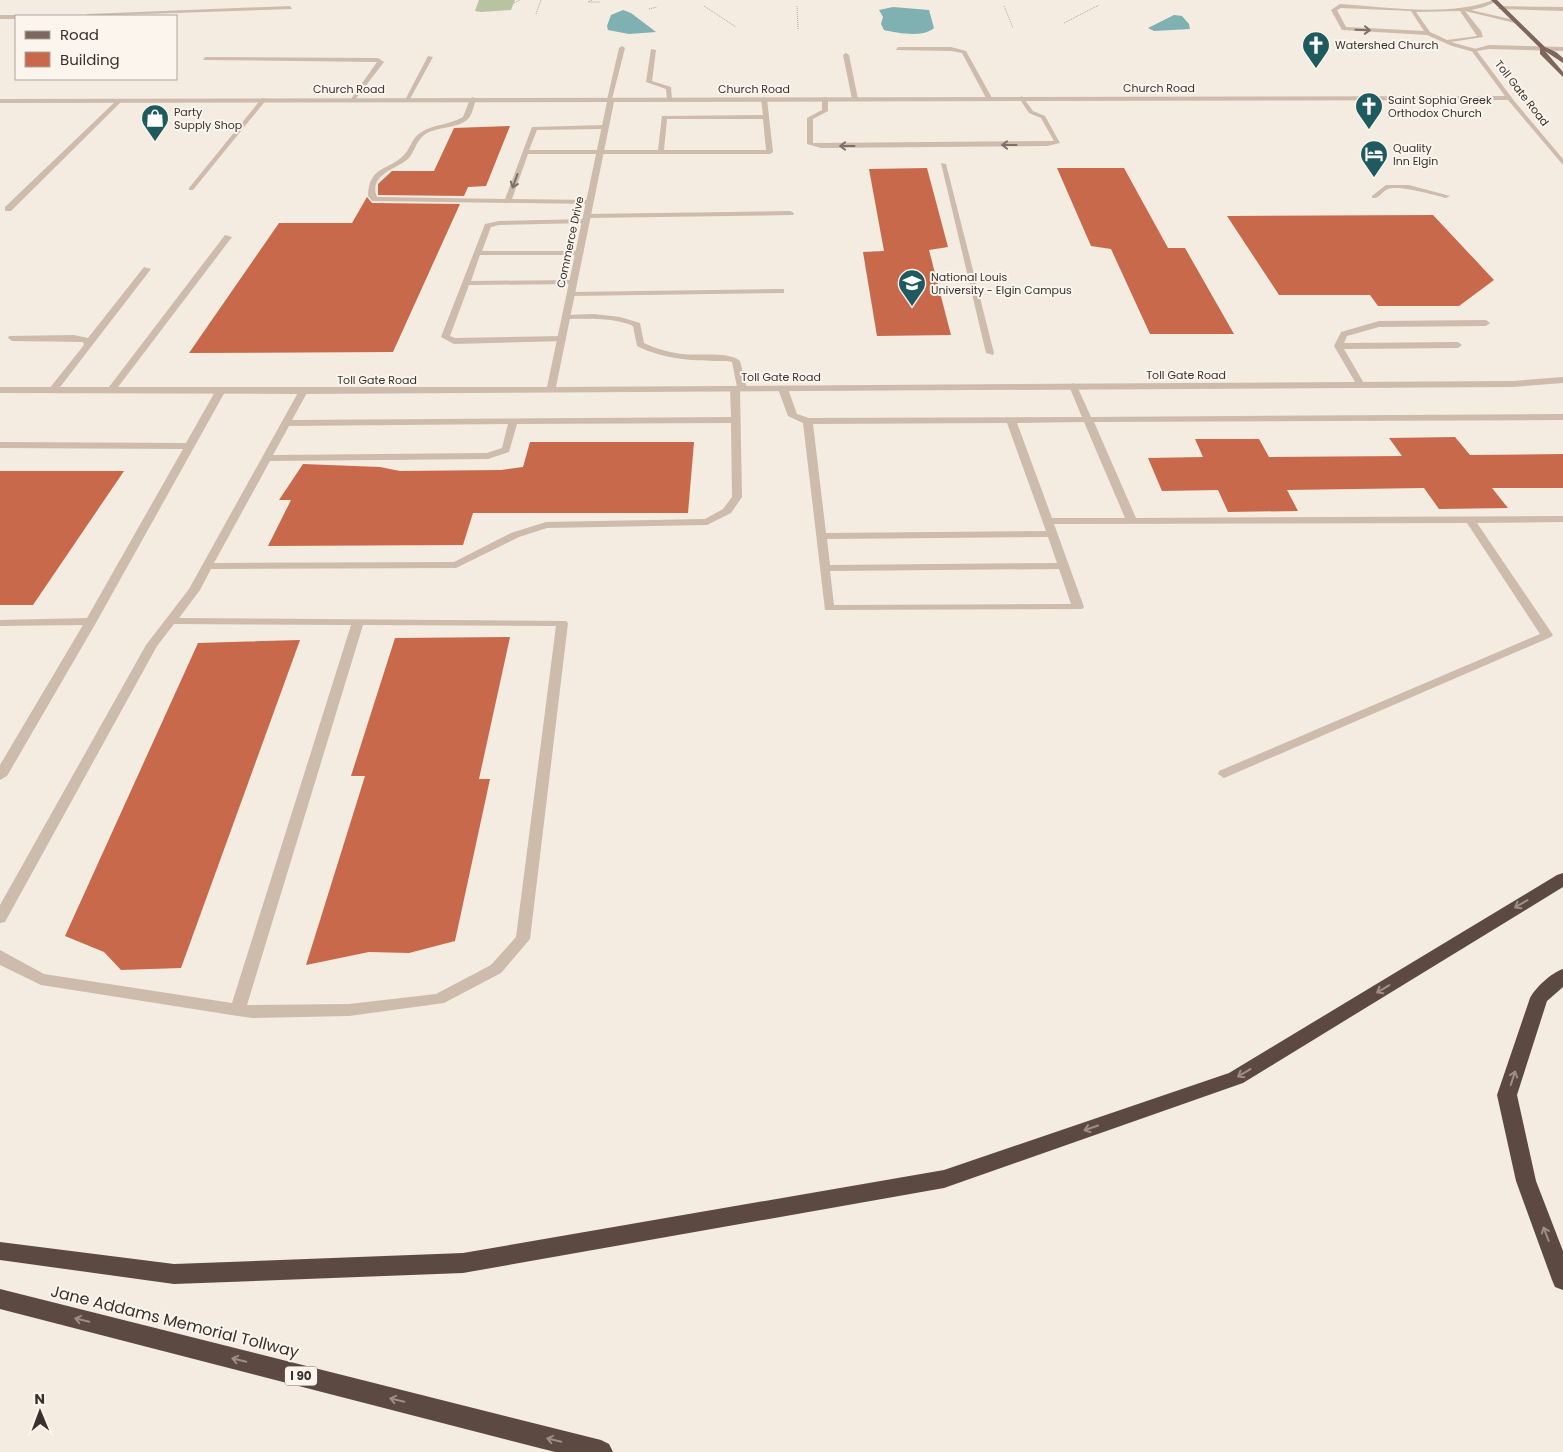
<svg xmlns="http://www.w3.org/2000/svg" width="1563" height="1452" viewBox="0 0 1563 1452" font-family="Poppins,sans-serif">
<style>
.green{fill:#b8c4a0}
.water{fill:#7fb0b2}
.building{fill:#c8694b}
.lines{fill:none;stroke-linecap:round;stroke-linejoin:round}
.path{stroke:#b9a596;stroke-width:1;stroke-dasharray:1 1;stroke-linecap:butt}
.lane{fill:#cdbbac;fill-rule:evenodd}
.street{fill:#cdbbac;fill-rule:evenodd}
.primary{fill:#7d675c;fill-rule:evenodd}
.highway{fill:#5c4a42;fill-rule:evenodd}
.oneway{stroke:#7d6f65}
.oneway2{stroke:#9c8e87}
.labels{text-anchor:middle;stroke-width:4;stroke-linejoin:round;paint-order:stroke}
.far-poi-label{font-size:11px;fill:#3b302b;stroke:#fbf5ee;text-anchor:start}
.far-street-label{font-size:11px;fill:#3b302b;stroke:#fbf5ee}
.shield{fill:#fbf5ee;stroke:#756b66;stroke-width:1}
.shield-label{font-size:12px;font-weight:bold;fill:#3b302b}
.near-street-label{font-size:16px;fill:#3b302b;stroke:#fbf5ee}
</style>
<rect width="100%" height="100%" fill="#f4ebe1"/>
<polygon class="green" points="479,0 515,0 511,10 481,12 475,11"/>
<g class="water">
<path d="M893,7L929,10L934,28C923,38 897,33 884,30L881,24L883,17L879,10Z"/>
<polygon points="623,10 631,13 656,32 629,34 608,30 607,26 611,15"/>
<polygon points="1174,15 1182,16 1189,24 1190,29 1154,31 1148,28"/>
</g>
<g class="building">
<polygon points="510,126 486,186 468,187 464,196 378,195 378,184 392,171 434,171 454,128"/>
<polygon points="927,168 948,247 929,250 951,335 877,336 863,252 884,251 869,169"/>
<polygon points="1057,168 1124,168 1168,248 1185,248 1234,334 1150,334 1111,249 1091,246"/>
<polygon points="367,197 372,203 460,204 393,352 189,353 279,223 352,223"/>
<polygon points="1433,215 1494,280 1459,306 1378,306 1370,295 1279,295 1227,216"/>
<polygon points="1455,437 1470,455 1563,454 1563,488 1492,488 1508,508 1439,509 1424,488 1287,490 1298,511 1228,512 1218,490 1162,491 1148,458 1203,457 1195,439 1259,439 1269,457 1402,456 1389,438"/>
<polygon points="530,442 694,442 688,513 473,513 463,545 268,546 291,500 279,500 303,464 380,467 400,471 501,470 523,467"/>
<polygon points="0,471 124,471 33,605 0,605"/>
<polygon points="510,637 479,779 490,779 455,941 409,953 369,952 306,965 365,776 351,776 395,638"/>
<polygon points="300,640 181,968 121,970 104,952 65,936 198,643"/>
</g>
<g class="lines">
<g class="path">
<polyline points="592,0 588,2 600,2"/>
<polyline points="514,3 520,0"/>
<polyline points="704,6 736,27"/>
<polyline points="797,6 798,29"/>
<polyline points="1004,6 1013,28"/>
<polyline points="649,9 657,7"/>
<polyline points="536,14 541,0"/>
<polyline points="1064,23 1099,5"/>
</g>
<g class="lane">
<path d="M1493,0L1498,1L1484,7L1471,10L1518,21L1515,23L1465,11L1481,31L1483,37L1451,42L1476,49L1474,52L1452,46L1427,35L1342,30L1331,10L1340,4C1385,7 1451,17 1493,0ZM1341,8L1411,11L1424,31L1346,27L1337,10ZM1460,11L1477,36L1447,40L1430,32L1416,12Z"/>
<polygon points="1500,6 1563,7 1563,11 1498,9"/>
<polygon points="622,46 625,48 612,99 607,100 619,48"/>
<polygon points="898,47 951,47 966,51 992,98 989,100 986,98 962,53 951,51 896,50"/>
<polygon points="651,49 656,50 652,81 671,87 672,100 667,99 666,89 646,82"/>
<polygon points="846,53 849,55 858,99 855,101 852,99 843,55"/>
<polygon points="428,56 433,57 410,99 405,100"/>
<polygon points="205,57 378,58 384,62 354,101 351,99 377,62 203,60"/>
<polygon points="1022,96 1033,111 1045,116 1060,143 1047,146 821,148 807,144 807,118 822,110 822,99 825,97 828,99 828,111 813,119 813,143 1054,141 1041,118 1029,113 1019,98"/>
<path d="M473,97L476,99C474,105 472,116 467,120C456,129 435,126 423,136C416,142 414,153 408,159C396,169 368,175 377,197L505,199L532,127L605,125L608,127L605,129L537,130L529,150H658L662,116L763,115L761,99L764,97L767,99L773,152L770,154H528L512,199L593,200V204H590L372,201L368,196C369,165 389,171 404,155C410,149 412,138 420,133C433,124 450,125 463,117L470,99ZM667,119H763L766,150H664Z"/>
<polygon points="262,98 267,99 193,190 189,190 189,188"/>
<polygon points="118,99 123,100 11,211 5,211 5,207"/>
<polygon points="941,163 946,164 994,353 993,355 986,353"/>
<path d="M1386,185H1409L1450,196L1446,198C1433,195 1400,185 1388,189C1381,192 1380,199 1372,198V196Z"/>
<polygon points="790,211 794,213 793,215 587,218 583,216 587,214"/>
<polygon points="589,219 589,223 586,223 499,225 491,227 482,251 580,251 584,253 580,255 480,255 471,281 573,280 577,282 573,284 469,285 450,336 455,338 562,336 566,339 565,341 454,344 441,337 485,224 499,221"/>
<polygon points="225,235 232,237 115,391 109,391 109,387"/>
<polygon points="144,267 151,269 57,391 51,391 49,389 84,345 83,342 12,341 8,338 9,336 74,335 88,338"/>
<polygon points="781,289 784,289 784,293 571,296 567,294 571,292"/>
<path d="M594,314L620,317L640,323L644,343C656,349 668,352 682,354C698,356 729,351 740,361L747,389L740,391L742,497L731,513L707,525L547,528L519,537L456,568L211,569L200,590L179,618L566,621L568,623L530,939L501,973L444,1003L349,1016L252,1018L238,1016L41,985L0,965V950L44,974L232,1003L351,625L174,624L157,646L5,922L0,923V905L146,645L189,589L300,389H306L308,391L292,420L731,417L730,389L737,387L732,362L727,361C696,361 665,360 637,346L633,326C612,317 589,319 566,319L562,317L566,315ZM731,423L732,497L723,509L705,519L546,522L511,533L454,562L214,563L270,461L488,459L509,452L517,424ZM508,424L502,448L487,453L273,455L289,426ZM363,625L556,626L516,937L491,965L436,994L349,1004L247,1005Z"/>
<polygon points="1379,321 1486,320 1490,323 1486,326 1379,327 1347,336 1344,343 1458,342 1462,345 1458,348 1344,349 1365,385 1361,388 1358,387 1334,346 1341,332"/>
<path d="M1073,383L1077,386L1091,417L1563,414V420L1094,422L1136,518L1563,516V522L1477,523L1553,635L1551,637L1224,778L1218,774L1219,771L1540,634L1467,523L1054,524L1084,607L1082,609L825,610L803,423L788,416L778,389L780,387H786L788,389L797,414L809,418L1082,417L1069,386ZM1084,422L1125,518H1052L1017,423ZM1007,423L1046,531L826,533L813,424ZM1048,537L1057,563L830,565L827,539ZM1059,569L1071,604L834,605L830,571Z"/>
<polygon points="221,387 226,390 97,621 7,776 0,780 0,765 83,625 0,626 0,620 87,618 183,449 0,448 0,442 186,443 216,390"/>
</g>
<g class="street">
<polygon points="290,6 292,9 85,16 88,14"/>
<polygon points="0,15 16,15 18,16 16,19 0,19"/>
<polygon points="1489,45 1563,47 1563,51 1489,49 1477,51 1515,102 1563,159 1563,165 1508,100 614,102 556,387 1513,381 1563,377 1563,383 1513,387 303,394 0,393 0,387 547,387 607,102 0,103 0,99 1505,96 1471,50"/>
</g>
<polygon class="primary" points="1491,0 1497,0 1545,47 1556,52 1563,58 1563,63 1545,51 1563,72 1563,77 1540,54 1540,48"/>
<g class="highway">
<polygon points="1563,873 1563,887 1243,1083 944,1188 463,1273 174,1284 0,1260 0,1242 174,1264 463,1253 944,1170 1229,1073 1557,875"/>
<path d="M1563,969V987L1547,1001L1517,1095L1536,1181L1563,1251V1290L1555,1287L1552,1280L1516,1181L1497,1095L1530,998C1536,987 1551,973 1563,969Z"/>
<polygon points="0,1289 601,1440 609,1444 613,1452 555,1452 0,1309"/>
</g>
</g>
<defs><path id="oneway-shaft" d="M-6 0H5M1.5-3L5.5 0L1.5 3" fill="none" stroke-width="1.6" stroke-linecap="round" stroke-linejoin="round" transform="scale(1.25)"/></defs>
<g class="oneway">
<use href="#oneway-shaft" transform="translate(1363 30) rotate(2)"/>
<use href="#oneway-shaft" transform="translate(1009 145) rotate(180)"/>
<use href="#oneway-shaft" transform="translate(847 146) rotate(180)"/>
<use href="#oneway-shaft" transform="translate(515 181) rotate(110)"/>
</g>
<g class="oneway2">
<use href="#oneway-shaft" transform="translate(1521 904) rotate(149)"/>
<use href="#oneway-shaft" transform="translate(1383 989) rotate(149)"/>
<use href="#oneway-shaft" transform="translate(1244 1073) rotate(149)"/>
<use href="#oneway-shaft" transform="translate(1513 1078) rotate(-72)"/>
<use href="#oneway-shaft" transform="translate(1091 1128) rotate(161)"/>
<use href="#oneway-shaft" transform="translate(1546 1234) rotate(-111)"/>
<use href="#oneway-shaft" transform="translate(82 1320) rotate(-166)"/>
<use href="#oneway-shaft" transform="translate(239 1360) rotate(-166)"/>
<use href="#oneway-shaft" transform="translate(397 1400) rotate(-166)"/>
<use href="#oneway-shaft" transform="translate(554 1440) rotate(-166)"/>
</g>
<defs>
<g id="church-pin" transform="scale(1.4375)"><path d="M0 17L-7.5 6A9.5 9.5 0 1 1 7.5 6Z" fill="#1f5a5e" stroke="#fbf5ee"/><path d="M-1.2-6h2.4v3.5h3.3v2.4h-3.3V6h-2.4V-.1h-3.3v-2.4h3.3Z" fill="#fff"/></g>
<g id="shop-pin" transform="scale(1.4375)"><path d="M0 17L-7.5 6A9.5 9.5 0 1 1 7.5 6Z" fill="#1f5a5e" stroke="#fbf5ee"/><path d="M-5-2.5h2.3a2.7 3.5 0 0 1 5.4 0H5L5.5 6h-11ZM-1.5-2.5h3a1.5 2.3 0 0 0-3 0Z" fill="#fff"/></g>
<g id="hotel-pin" transform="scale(1.4375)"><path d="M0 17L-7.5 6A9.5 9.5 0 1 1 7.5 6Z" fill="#1f5a5e" stroke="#fbf5ee"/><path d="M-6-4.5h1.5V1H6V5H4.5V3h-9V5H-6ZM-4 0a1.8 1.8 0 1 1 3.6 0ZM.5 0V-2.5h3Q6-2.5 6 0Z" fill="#fff"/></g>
<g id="university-pin" transform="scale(1.4375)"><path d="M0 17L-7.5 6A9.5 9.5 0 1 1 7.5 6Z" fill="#1f5a5e" stroke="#fbf5ee"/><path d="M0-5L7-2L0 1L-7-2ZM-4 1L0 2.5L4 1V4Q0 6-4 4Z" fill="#fff"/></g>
</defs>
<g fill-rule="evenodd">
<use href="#church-pin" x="1316" y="45"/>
<use href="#church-pin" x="1369" y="106"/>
<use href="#shop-pin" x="155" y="118"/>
<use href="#hotel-pin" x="1374" y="154"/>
<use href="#university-pin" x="912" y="283"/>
</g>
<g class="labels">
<g class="far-poi-label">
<text x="1335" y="49">Watershed Church</text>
<text x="1388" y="104">Saint Sophia Greek<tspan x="1388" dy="13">Orthodox Church</tspan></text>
<text x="174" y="116">Party<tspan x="174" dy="13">Supply Shop</tspan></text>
<text x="1393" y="152">Quality<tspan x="1393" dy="13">Inn Elgin</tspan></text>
<text x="931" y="281">National Louis<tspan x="931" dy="13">University - Elgin Campus</tspan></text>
</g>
<g class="far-street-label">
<text x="1159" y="92">Church Road</text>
<text x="349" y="93">Church Road</text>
<text x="754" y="93">Church Road</text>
<text transform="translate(1522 93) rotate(52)" y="4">Toll Gate Road</text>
<text transform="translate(570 242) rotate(-78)" y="4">Commerce Drive</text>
<text x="1186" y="379">Toll Gate Road</text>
<text x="781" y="381">Toll Gate Road</text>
<text x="377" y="384">Toll Gate Road</text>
</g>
<rect class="shield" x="285" y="1366.5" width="32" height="19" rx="4"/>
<g class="shield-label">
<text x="301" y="1380">I 90</text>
</g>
<g class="near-street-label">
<text transform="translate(175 1321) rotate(14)" y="6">Jane Addams Memorial Tollway</text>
</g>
</g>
<rect x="15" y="15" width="162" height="65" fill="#fbf5ee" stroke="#aea6a0"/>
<rect x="25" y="31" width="25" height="8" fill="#7d675c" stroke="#aea6a0"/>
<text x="60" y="40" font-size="15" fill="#3b302b">Road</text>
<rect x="25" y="52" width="25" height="15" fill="#c8694b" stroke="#aea6a0"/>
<text x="60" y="65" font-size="15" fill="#3b302b">Building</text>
<g transform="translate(40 1412) rotate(359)" stroke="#fbf5ee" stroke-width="4" paint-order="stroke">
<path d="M0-4L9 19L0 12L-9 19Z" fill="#3b302b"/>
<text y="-8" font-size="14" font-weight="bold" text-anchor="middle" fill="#3b302b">N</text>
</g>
</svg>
